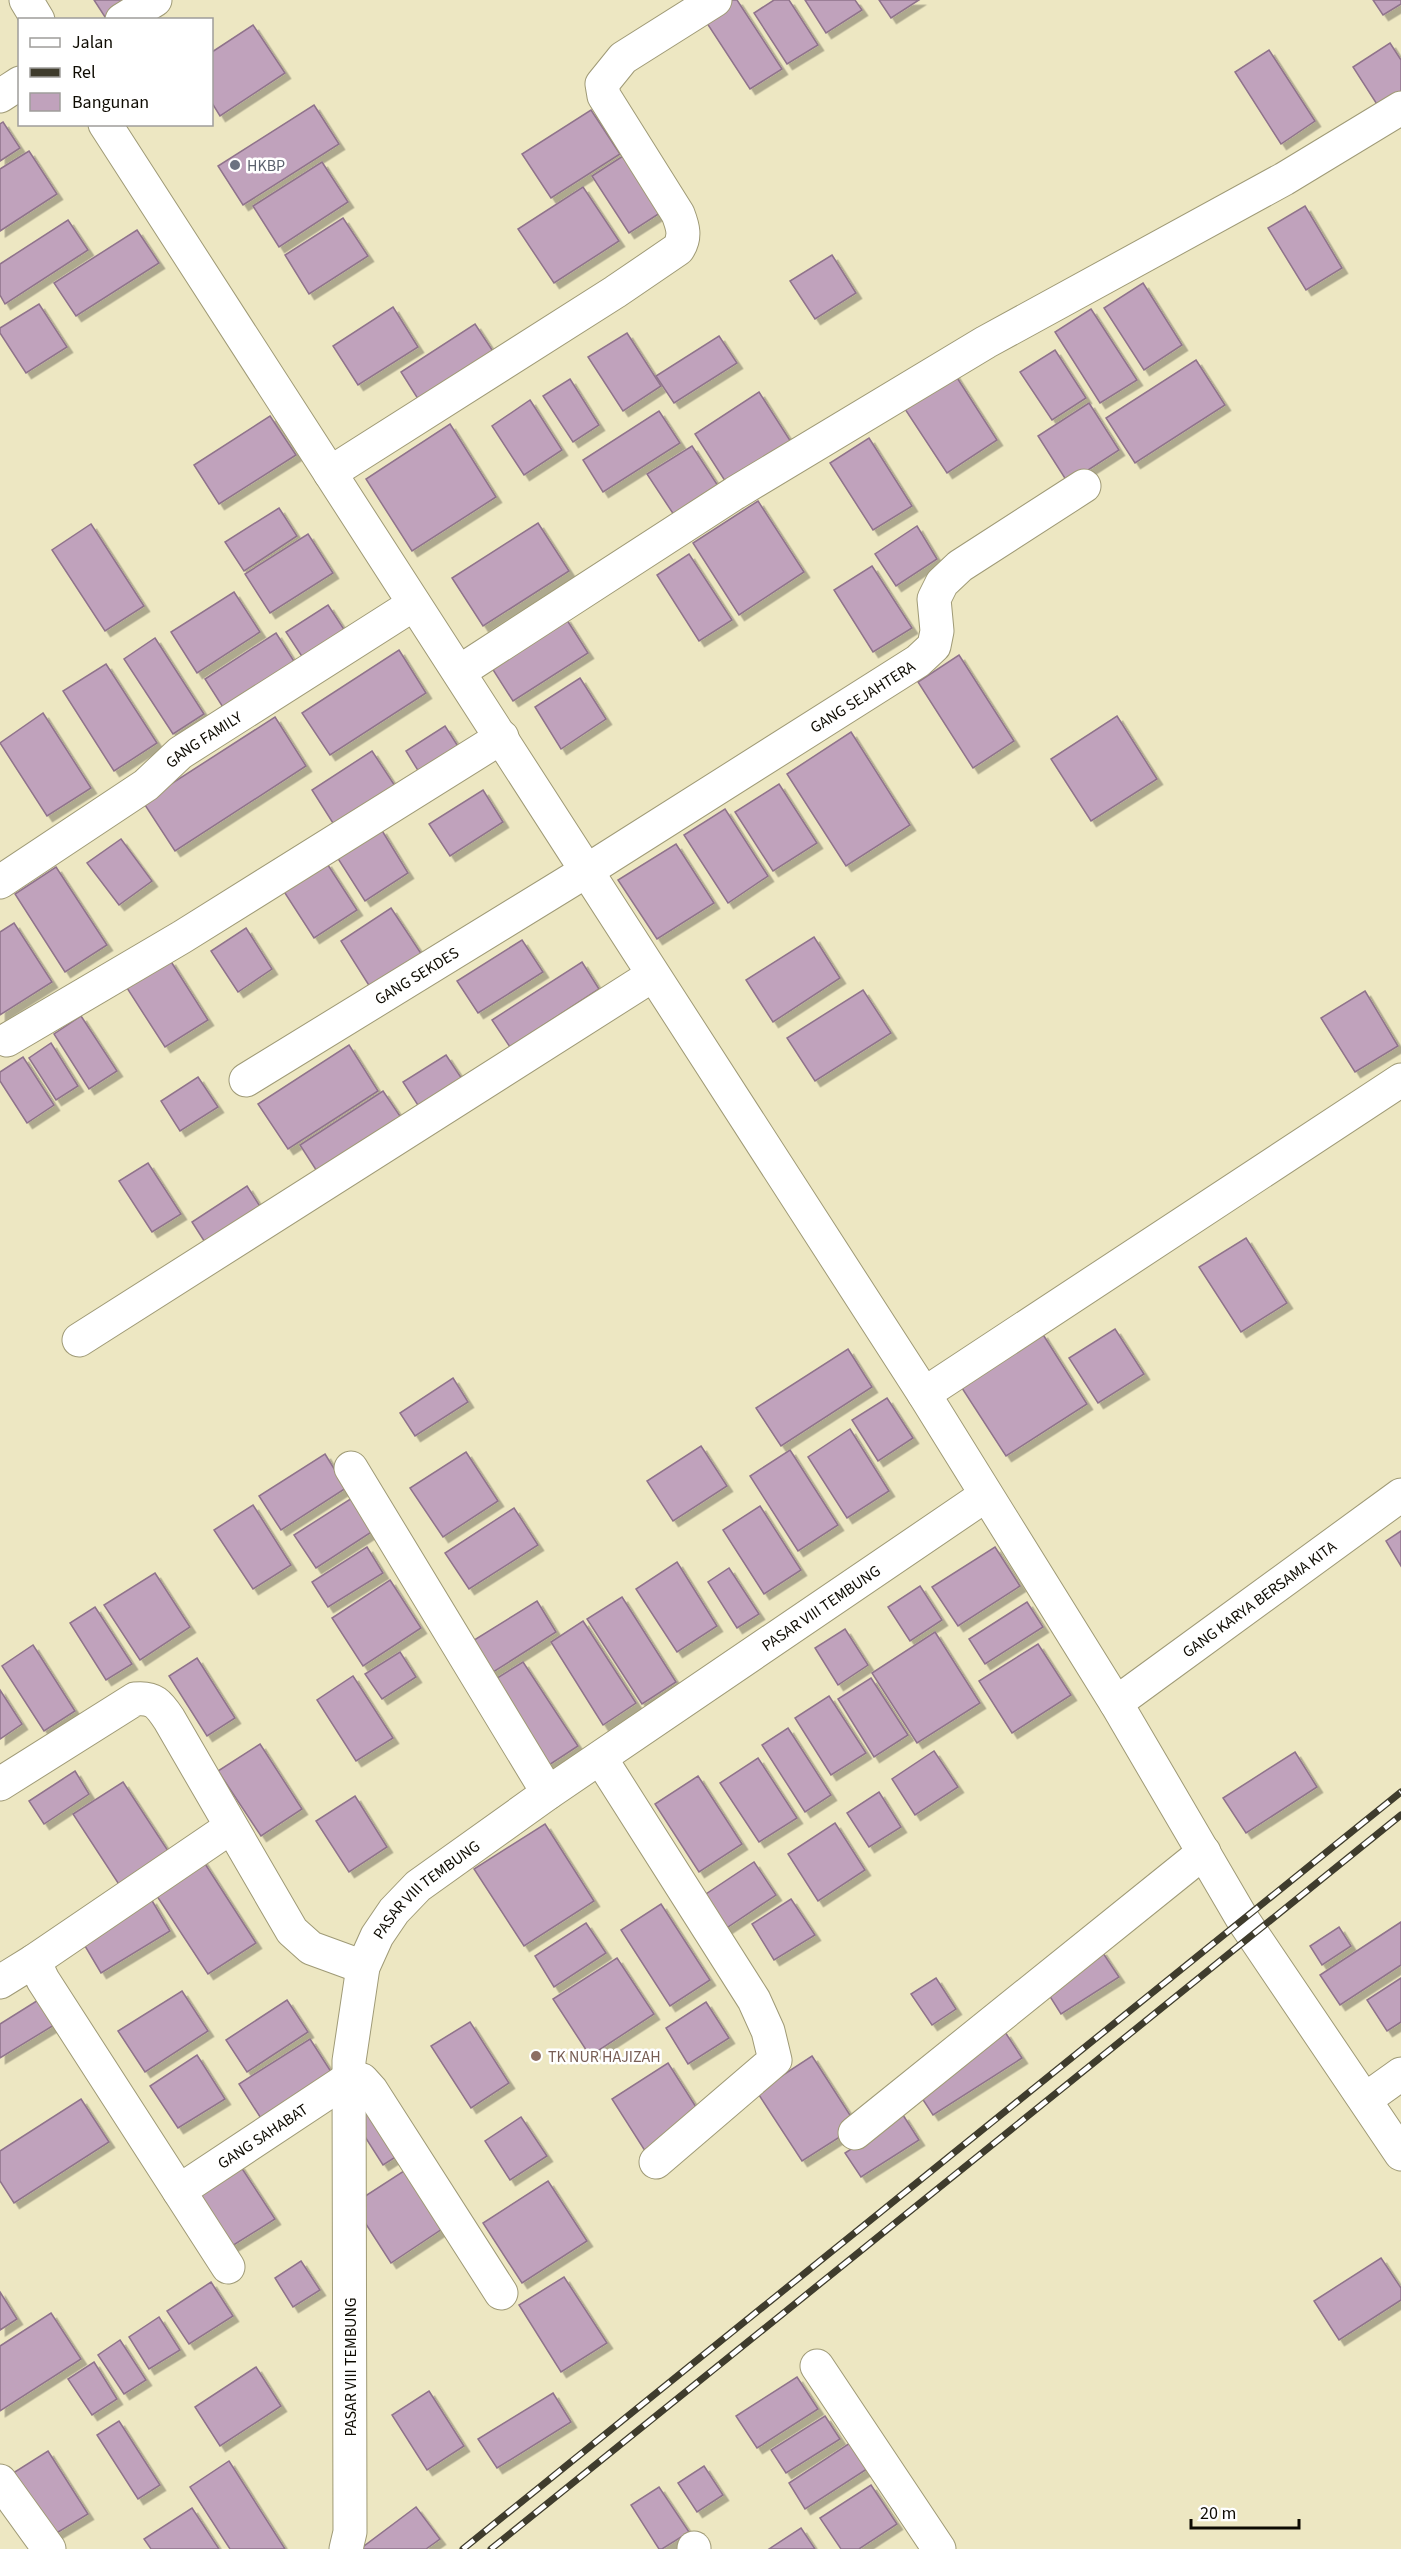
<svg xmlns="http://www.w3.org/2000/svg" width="1401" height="2549" viewBox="0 0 1401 2549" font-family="'Source Sans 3',sans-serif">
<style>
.building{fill:#c0a2bc;stroke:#8f738b;stroke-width:1.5;filter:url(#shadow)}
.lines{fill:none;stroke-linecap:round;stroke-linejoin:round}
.street-casing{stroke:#9f9a76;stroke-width:35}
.street{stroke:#fff;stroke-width:33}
.rail-casing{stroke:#3f3c2d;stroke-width:7}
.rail{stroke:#fff;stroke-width:4.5;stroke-dasharray:14;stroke-linecap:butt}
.worship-dot{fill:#6b7280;stroke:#fff;stroke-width:2}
.education-dot{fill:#8d6e63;stroke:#fff;stroke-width:2}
.labels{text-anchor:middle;stroke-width:5;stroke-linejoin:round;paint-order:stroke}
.worship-label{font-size:16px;fill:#5b616d;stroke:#fff;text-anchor:start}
.street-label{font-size:16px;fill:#0e0b02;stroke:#fff}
.education-label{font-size:16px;fill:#785e54;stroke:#fff;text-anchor:start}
</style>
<defs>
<filter id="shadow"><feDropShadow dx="5.5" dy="5.5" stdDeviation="0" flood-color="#0004"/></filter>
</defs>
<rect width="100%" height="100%" fill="#ede7c2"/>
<g class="building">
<polygon points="94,0 140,0 107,20"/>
<polygon points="723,0 737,0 782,69 750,89 701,14"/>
<polygon points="774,0 789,0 818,45 787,64 754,13"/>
<polygon points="805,0 855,0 862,10 826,33"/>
<polygon points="879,0 919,0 891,18"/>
<polygon points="1373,0 1401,0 1401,4 1383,15"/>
<polygon points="253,25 285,73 220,116 212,103 212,52"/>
<polygon points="1390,43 1401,60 1401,95 1380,109 1353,67"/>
<polygon points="1269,50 1315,121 1281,144 1235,72"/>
<polygon points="314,105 339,144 243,205 218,166"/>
<polygon points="591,110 620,154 551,198 522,154"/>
<polygon points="3,122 20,148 0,161 0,124"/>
<polygon points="29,151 57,194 0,231 0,169"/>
<polygon points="623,156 660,213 629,233 592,176"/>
<polygon points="322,162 348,202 279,247 253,206"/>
<polygon points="583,187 619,241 554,283 518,229"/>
<polygon points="1305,206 1342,268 1306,290 1268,228"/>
<polygon points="343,218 368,256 309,294 285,255"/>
<polygon points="68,220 88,250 5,304 0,295 0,264"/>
<polygon points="137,230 159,263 76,316 54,283"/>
<polygon points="832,255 856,293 815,319 790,281"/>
<polygon points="1143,283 1182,345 1144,370 1104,308"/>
<polygon points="39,304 67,347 26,373 0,333 0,328"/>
<polygon points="393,307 418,347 358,385 333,346"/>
<polygon points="1091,309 1137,380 1100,403 1055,332"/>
<polygon points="475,324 500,362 425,410 401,372"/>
<polygon points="627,333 661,386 623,411 588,357"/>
<polygon points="719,336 737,363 674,403 656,376"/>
<polygon points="1055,350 1086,398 1052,420 1020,372"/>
<polygon points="1196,360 1225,405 1135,463 1106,418"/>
<polygon points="954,373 997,440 947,473 903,406"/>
<polygon points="570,379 599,425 573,442 543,396"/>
<polygon points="759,392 791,442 727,484 695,434"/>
<polygon points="530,400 562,450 524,475 492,426"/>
<polygon points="1089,403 1119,450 1068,483 1038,436"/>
<polygon points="659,411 680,443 603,492 583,460"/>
<polygon points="270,416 296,455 219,504 194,465"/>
<polygon points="450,424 496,497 412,551 366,479"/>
<polygon points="869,438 912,506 873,530 830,463"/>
<polygon points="692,446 720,489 676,518 647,474"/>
<polygon points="758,501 804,572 739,615 693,543"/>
<polygon points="279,508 297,536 244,571 225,542"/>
<polygon points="538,523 569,571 483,626 452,578"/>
<polygon points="91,524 144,606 105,631 52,550"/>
<polygon points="917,526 937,559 896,586 875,554"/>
<polygon points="308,534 333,573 270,613 245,574"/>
<polygon points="689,554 732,620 699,641 657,575"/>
<polygon points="872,566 912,628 873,652 834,590"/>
<polygon points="234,592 260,632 197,673 171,632"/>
<polygon points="328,605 345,631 303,658 286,632"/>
<polygon points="565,617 588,653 513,701 490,665"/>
<polygon points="276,633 297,666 226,712 205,679"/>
<polygon points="155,638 204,714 173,734 124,659"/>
<polygon points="399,650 426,693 330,755 302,713"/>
<polygon points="959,655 1014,741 973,768 918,682"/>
<polygon points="106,664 157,743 114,771 63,691"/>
<polygon points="580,678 606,719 561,749 535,707"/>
<polygon points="43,713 91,788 47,816 0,743"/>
<polygon points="1117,716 1157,779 1091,821 1051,759"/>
<polygon points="275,717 306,766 175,851 143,802"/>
<polygon points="445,726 461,751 422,777 406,751"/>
<polygon points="851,732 910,825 846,866 787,774"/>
<polygon points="372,751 399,792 338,831 312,790"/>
<polygon points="779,784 817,843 773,871 735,812"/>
<polygon points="483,790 503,822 450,856 429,824"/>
<polygon points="725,809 768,876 728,903 684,835"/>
<polygon points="381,829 408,873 365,901 337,857"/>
<polygon points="121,839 152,881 119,905 87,863"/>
<polygon points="676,844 714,903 657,939 618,880"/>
<polygon points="326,862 357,910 314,938 283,890"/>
<polygon points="56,867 107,945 65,972 15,894"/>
<polygon points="391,908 422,955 370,987 341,941"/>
<polygon points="14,923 52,982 0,1015 0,932"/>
<polygon points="246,928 272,969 238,992 211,951"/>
<polygon points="814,937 840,978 773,1022 746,980"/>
<polygon points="522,940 543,972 478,1013 457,981"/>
<polygon points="170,960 208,1020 165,1047 127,988"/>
<polygon points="582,962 599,989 510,1047 492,1020"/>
<polygon points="863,990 891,1033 815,1081 787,1038"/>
<polygon points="1365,991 1398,1046 1355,1072 1321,1018"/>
<polygon points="81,1016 117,1071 89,1089 54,1034"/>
<polygon points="51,1043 78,1086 56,1100 29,1058"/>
<polygon points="349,1045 378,1091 288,1149 258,1104"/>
<polygon points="446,1055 466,1085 423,1113 403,1082"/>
<polygon points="23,1057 54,1105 27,1123 0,1081 0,1072"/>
<polygon points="198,1077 218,1107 180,1131 161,1101"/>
<polygon points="383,1091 404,1122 320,1176 300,1145"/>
<polygon points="148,1163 181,1214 152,1232 119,1181"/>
<polygon points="247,1186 263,1211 208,1247 192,1222"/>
<polygon points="1246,1238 1287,1303 1241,1332 1199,1267"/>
<polygon points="1115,1329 1144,1374 1098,1403 1069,1358"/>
<polygon points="1042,1333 1087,1404 1006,1456 960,1385"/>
<polygon points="848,1349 872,1387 781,1446 756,1408"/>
<polygon points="453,1378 468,1402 415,1436 400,1413"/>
<polygon points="887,1398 913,1438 878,1461 852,1420"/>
<polygon points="850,1429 889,1491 847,1518 808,1457"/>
<polygon points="701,1446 727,1486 673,1521 647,1481"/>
<polygon points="790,1450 838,1525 798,1551 750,1476"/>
<polygon points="466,1452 498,1501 443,1537 410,1488"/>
<polygon points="325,1454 346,1488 281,1530 259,1496"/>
<polygon points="352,1498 373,1531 316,1568 294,1535"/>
<polygon points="253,1505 291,1565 253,1589 214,1530"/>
<polygon points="760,1506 801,1570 764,1594 723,1530"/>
<polygon points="514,1508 538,1545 469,1589 445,1553"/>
<polygon points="1401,1531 1401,1566 1386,1541"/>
<polygon points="367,1547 383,1573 328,1607 312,1582"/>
<polygon points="995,1547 1020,1586 958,1626 932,1587"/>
<polygon points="677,1562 717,1626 677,1652 636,1589"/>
<polygon points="729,1568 759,1614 737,1628 708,1582"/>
<polygon points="155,1573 190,1627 140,1660 104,1605"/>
<polygon points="390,1580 421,1628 363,1666 332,1618"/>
<polygon points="920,1586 942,1620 910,1641 888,1607"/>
<polygon points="622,1597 676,1682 642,1704 587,1619"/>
<polygon points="537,1601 556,1632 490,1674 471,1642"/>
<polygon points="1027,1602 1043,1627 985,1664 969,1639"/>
<polygon points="95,1607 132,1664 106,1680 70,1623"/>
<polygon points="583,1621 636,1703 603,1725 551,1642"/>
<polygon points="845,1629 868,1665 838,1685 815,1648"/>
<polygon points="935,1632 980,1703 917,1743 872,1673"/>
<polygon points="1038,1644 1071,1695 1012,1733 979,1681"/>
<polygon points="33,1645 75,1711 44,1731 2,1666"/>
<polygon points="400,1652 416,1677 382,1699 365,1674"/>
<polygon points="197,1658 235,1718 207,1736 169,1676"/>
<polygon points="523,1662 578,1746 549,1765 494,1680"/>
<polygon points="353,1676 393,1738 356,1761 317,1700"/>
<polygon points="871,1678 908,1735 874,1757 838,1699"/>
<polygon points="0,1690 22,1724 0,1739"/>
<polygon points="829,1696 866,1753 831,1775 795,1718"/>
<polygon points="788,1728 831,1795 805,1812 762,1745"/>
<polygon points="260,1744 302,1809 261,1836 218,1771"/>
<polygon points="934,1751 958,1787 915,1815 892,1779"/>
<polygon points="1295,1752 1317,1787 1246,1833 1223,1798"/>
<polygon points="758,1758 797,1818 759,1842 720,1783"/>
<polygon points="75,1771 89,1794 44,1824 29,1801"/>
<polygon points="698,1776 742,1844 699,1872 655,1804"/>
<polygon points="123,1782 170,1854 120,1886 73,1814"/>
<polygon points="879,1792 901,1827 869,1847 847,1813"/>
<polygon points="355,1796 387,1847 349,1872 316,1821"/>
<polygon points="835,1823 865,1870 818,1901 788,1854"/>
<polygon points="545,1824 594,1901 524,1946 474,1869"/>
<polygon points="200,1856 256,1943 208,1974 151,1887"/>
<polygon points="754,1862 776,1895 725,1929 703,1896"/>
<polygon points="151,1899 170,1931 101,1973 82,1941"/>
<polygon points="791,1899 815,1935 774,1960 752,1924"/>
<polygon points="661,1904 710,1980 670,2006 621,1930"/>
<polygon points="1401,1922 1401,1965 1340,2005 1320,1975"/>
<polygon points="586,1923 606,1953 554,1987 535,1956"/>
<polygon points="1339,1927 1351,1946 1322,1965 1310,1946"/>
<polygon points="1101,1950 1119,1977 1061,2014 1044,1987"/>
<polygon points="617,1958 654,2014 590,2056 553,1999"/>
<polygon points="936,1978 956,2009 932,2025 911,1994"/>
<polygon points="1401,1978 1401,2022 1387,2031 1367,2000"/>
<polygon points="182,1991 208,2031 145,2072 118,2031"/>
<polygon points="43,1997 59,2022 0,2058 0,2024"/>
<polygon points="287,2000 308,2032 247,2072 226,2040"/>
<polygon points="706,2002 729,2038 688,2064 666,2028"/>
<polygon points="470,2022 509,2083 471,2108 431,2046"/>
<polygon points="1005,2032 1022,2058 933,2115 916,2089"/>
<polygon points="310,2039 335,2078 264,2123 239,2084"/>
<polygon points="197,2055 225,2099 178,2128 150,2086"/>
<polygon points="812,2056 857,2126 802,2161 757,2092"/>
<polygon points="668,2063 703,2118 647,2154 612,2099"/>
<polygon points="81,2099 109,2142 14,2203 0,2181 0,2151"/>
<polygon points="375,2104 405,2151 383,2165 353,2118"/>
<polygon points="903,2115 919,2140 861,2177 845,2153"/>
<polygon points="521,2117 547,2156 510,2180 485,2141"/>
<polygon points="239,2164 275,2219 232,2246 196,2191"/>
<polygon points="410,2167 448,2225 391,2263 353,2204"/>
<polygon points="548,2181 587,2241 522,2283 483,2223"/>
<polygon points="1381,2258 1401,2288 1401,2300 1339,2340 1314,2301"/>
<polygon points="301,2261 320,2290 293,2307 275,2278"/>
<polygon points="564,2277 607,2343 561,2372 519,2305"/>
<polygon points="211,2282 233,2316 189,2344 167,2311"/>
<polygon points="0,2292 17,2319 0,2330"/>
<polygon points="51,2313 81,2359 0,2411 0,2346"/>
<polygon points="159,2317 180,2350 149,2369 129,2337"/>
<polygon points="120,2340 146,2380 124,2394 98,2355"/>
<polygon points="94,2362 117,2399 92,2415 68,2379"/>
<polygon points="256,2367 281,2406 220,2446 195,2407"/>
<polygon points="797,2377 818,2409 757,2448 736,2416"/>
<polygon points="429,2391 464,2446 427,2470 392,2415"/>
<polygon points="553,2393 571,2422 497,2468 478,2439"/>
<polygon points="825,2416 840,2439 786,2473 771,2450"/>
<polygon points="119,2421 160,2485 138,2499 97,2435"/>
<polygon points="853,2441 870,2467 805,2509 789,2483"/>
<polygon points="48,2451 88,2514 50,2537 10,2475"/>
<polygon points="229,2461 285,2549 230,2549 190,2487"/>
<polygon points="704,2466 723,2495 697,2512 678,2483"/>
<polygon points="871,2485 897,2524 859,2549 841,2549 820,2518"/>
<polygon points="659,2487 689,2532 662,2549 659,2549 631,2505"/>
<polygon points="416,2507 440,2539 426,2549 360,2549"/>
<polygon points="192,2508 219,2549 151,2549 144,2539"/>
<polygon points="801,2528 815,2549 769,2549"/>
</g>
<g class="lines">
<g class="street-casing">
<g id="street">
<polyline points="26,0 38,20"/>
<polyline points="122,20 155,0"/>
<polyline points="0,96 20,83"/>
<polyline points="105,124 924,1394 1116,1703 1243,1920 1401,2154"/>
<path d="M330,473L615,292L678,249C686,237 683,227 678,214L604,96L602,84L623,58L715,0"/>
<polyline points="459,672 735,493 986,342 1284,179 1401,108"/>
<path id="s1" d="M0,882L146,785L180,753L414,604"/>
<polyline points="7,1040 182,937 502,737"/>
<path id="s2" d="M246,1080L588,870L918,661L934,646L937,631L934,599L942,583L960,566L1084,486"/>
<polyline points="79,1340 653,975"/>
<polyline points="924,1394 1401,1080"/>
<polyline points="351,1468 548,1793"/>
<path id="s3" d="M1116,1703L1401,1495"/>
<polyline points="601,1759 754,2000 768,2031 775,2060 656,2162"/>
<path d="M0,1784L135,1699C154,1697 159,1704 169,1719L292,1931L311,1948L363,1967"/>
<polyline points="34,1961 231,1827"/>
<polyline points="0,1982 34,1961 43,1980 228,2267"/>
<polyline points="1366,2099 1401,2074"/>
<polyline points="855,2133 1204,1852"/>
<path id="s4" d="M179,2191L348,2079L362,2080L371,2090L501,2293"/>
<polyline points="817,2366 939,2549"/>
<polyline points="0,2481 49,2549"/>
<polyline points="694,2548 694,2549"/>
<path id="s5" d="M346,2549L350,2532L349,2061L363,1967L377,1936L394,1911L418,1886L446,1866L548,1793L986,1495"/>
</g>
</g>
<use href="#street" class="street"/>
<g class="rail-casing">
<g id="rail">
<polyline points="463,2549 1401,1792"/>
<polyline points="491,2549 1401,1815"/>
</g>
</g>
<use href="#rail" class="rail"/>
</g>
<circle class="worship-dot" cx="235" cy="165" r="6"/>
<circle class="education-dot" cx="536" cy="2056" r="6"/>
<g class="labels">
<g class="worship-label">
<text x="247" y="171">HKBP</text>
</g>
<g class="street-label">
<text dy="6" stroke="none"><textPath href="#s2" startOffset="726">GANG SEJAHTERA</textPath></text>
<text dy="6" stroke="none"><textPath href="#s1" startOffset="249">GANG FAMILY</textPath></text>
<text dy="6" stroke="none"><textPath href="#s2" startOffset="200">GANG SEKDES</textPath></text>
<text dy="6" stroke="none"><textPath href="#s3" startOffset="177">GANG KARYA BERSAMA KITA</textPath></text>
<text dy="6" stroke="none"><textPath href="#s5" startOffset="1172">PASAR VIII TEMBUNG</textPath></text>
<text dy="6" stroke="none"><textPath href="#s5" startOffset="686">PASAR VIII TEMBUNG</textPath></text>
<text dy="6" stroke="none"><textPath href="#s4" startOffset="100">GANG SAHABAT</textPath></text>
<text transform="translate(350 2367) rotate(-90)" y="6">PASAR VIII TEMBUNG</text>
</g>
<g class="education-label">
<text x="548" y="2062">TK NUR HAJIZAH</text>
</g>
</g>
<rect x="18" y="18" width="195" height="108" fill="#ffffff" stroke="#9f9d9a" stroke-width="1.5"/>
<rect x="30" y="38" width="30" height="9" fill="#ffffff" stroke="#9f9d9a" stroke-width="1.5"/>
<text x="72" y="48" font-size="18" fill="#0e0b02">Jalan</text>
<rect x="30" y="68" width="30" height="9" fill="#3f3c2d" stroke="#9f9d9a" stroke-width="1.5"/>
<text x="72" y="78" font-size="18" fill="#0e0b02">Rel</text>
<rect x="30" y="93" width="30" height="18" fill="#c0a2bc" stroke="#9f9d9a" stroke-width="1.5"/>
<text x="72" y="108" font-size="18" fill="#0e0b02">Bangunan</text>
<path d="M1191 2519v9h108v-9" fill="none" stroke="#0e0b02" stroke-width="3"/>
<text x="1200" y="2519" font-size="18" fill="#0e0b02" stroke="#ffffff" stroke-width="4.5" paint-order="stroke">20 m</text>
</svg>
